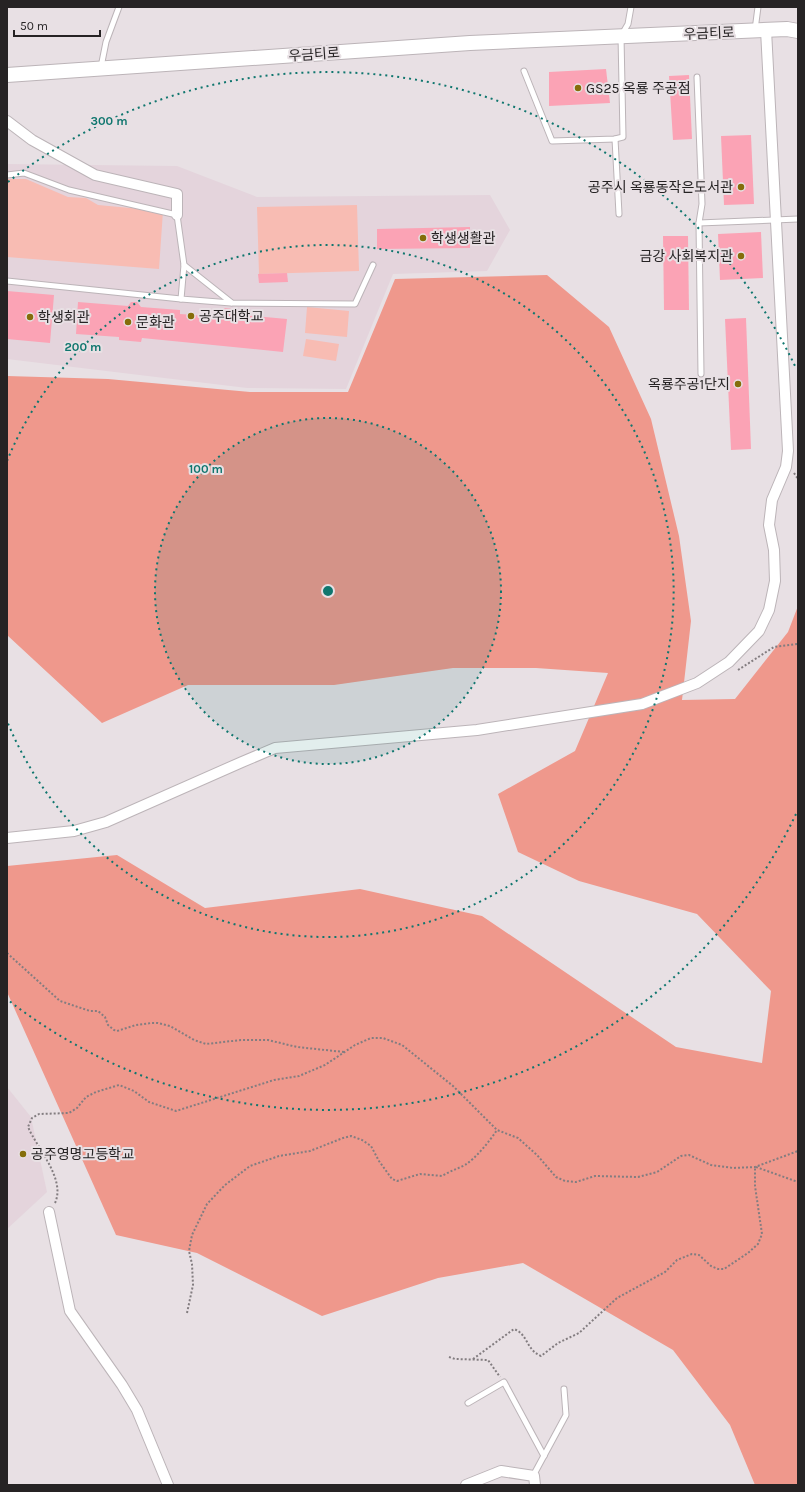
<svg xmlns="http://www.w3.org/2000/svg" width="805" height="1492" viewBox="0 0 805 1492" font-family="Karla,'Noto Sans KR',sans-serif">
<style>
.built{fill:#e4d4dc}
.green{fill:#f8bcb3}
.forest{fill:#ef988c}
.building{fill:#fba3b5}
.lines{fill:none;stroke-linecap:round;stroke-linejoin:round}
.lane-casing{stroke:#bcb4b8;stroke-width:7}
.street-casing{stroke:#bcb4b8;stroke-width:12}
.secondary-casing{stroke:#bcb4b8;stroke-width:16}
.path{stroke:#837d80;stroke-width:2;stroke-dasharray:2 2;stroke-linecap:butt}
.lane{stroke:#fff;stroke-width:5}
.street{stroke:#fff;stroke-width:10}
.secondary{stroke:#fff;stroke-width:14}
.ring{fill:none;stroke:#0f766e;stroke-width:2;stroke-dasharray:2 4}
.poi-dot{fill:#856d0a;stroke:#e8e0e4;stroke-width:1.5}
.labels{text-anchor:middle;stroke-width:4;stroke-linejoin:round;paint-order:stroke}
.street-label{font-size:14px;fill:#262324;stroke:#e8e0e4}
.poi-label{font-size:14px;fill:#262324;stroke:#e8e0e4;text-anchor:start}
.centre{fill:#0f766e;stroke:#e8e0e4;stroke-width:2}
.ring-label{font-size:12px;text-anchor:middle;font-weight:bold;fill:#0f766e;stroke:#e8e0e4;stroke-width:4;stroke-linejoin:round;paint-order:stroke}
</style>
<rect width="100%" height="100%" fill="#e8e0e4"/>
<g class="built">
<polygon points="7,164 177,166 257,197 490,195 510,230 487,271 393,274 346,389 247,388 7,359"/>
<polygon points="7,1087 31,1117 47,1192 7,1229"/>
</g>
<g class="green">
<polygon points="7,179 26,179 68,197 86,198 98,205 163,211 159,269 7,257"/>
<polygon points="357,205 359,271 259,274 257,207"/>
<polygon points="307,307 349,311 347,337 305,333"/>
<polygon points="306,339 339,344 336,361 303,356"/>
</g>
<polygon class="forest" points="547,275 609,327 651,419 679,536 691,621 682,700 735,699 788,632 798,606 798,1485 755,1485 730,1425 673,1350 523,1263 438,1278 322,1316 197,1253 116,1235 7,992 7,866 117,855 205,908 360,889 482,916 676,1047 762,1063 771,991 697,914 579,881 518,852 498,794 575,751 608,673 536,668 453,668 334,685 188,685 102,723 7,635 7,376 108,379 250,392 348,392 395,279"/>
<g class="building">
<polygon points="606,69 610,103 549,106 549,72"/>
<polygon points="689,75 692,139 673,140 669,76"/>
<polygon points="751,135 754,204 724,205 721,136"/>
<polygon points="470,227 470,248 377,249 377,229"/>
<polygon points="761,232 763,278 720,280 718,234"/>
<polygon points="663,236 688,236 689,310 664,310"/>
<polygon points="287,273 288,282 259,283 258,274"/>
<polygon points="7,291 54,295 50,343 7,339"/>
<polygon points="78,302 128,306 131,302 137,302 141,307 180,310 180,314 222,317 223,308 244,310 243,315 287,319 283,352 142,338 141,342 119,340 119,337 76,334"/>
<polygon points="746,318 751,449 731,450 725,319"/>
</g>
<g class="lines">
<g class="lane-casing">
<g id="lane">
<polyline points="755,30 758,7"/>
<polyline points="101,67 106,42 119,7"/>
<polyline points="524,71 552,141 615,139 623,137 621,36 628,24 631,7"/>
<polyline points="697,77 702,204 699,223 701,374"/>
<polyline points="615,139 619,214"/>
<polyline points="7,175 24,173 69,190 177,215 184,265 232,303 355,304 373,265"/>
<polyline points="699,223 798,219"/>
<polyline points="184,265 181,299 231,303"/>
<polyline points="7,281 181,299"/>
<polyline points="468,1403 504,1382 544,1456"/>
<polyline points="533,1476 566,1415 564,1389"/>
</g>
</g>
<g class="street-casing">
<g id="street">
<polyline points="7,121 32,140 95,175 177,194 177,215"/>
<polyline points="7,838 74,831 106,822 242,762 275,748 477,730 642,704 697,683 729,662 759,631 769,610 775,581 774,550 769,525 772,500 786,467 788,451 766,30"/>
<polyline points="49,1212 70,1311 122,1385 137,1410 168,1485"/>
<polyline points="466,1485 501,1471 534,1476 535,1485"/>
</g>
</g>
<g class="secondary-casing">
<polyline id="secondary" points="7,75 470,43 787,29 798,31"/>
</g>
<g class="path">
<polyline points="794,473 798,479"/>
<polyline points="738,670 774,647 798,644"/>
<polyline points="7,953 60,1001 90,1011 98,1011 105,1017 108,1025 114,1030 117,1031 136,1025 151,1023 158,1023 170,1026 194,1040 206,1044 241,1040 268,1040 297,1047 344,1052"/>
<polyline points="756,1167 798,1182"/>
<path d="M55,1203C66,1179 37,1148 28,1127L32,1118L39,1114L69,1113L77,1108L86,1097L96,1092L119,1085L134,1091L149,1102L176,1111L274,1080L299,1076L325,1065L355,1045L371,1038H383L402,1045L453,1086L497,1130L518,1138L537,1155L556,1177L565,1181L576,1182L595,1176L638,1177L657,1172L681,1156L689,1155L711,1165L733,1168L755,1167L798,1151"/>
<path d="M187,1313L193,1285L192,1264L189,1251L192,1235L207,1204L225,1185L250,1166L279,1156L310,1151L343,1138L351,1136L362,1140L371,1146L379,1161L392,1179L397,1181L420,1174L442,1176C450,1171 457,1169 465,1165C476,1158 489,1142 497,1130"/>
<polyline points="449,1357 455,1359 488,1360 500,1377"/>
<path d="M473,1359L514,1329C528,1334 526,1350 541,1356L558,1343L579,1333L617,1298L665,1272L677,1260L692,1254L699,1255L711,1266L718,1269H724L748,1253L758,1244L762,1234L755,1186V1167"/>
</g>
<use href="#lane" class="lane"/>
<use href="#street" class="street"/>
<use href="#secondary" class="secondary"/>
</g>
<circle cx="328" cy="591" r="173" fill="#0f766e" fill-opacity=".12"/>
<g class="ring">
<circle cx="328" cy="591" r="173"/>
<path d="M7 461A346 346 0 1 1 7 721"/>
<path d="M796 814A519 519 0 0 1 8 1000M8 182A519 519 0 0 1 796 368"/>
</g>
<g class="poi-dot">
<circle cx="578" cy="88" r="4"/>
<circle cx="741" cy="187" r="4"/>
<circle cx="423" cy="238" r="4"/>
<circle cx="741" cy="256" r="4"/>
<circle cx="191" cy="316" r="4"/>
<circle cx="30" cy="317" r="4"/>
<circle cx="128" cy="322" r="4"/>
<circle cx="738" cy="384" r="4"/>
<circle cx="23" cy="1154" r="4"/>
</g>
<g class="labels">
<g class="street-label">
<text transform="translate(709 33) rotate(-2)" y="5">우금티로</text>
<text transform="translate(314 54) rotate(-4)" y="5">우금티로</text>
</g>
<g class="poi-label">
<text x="586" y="93">GS25 옥룡 주공점</text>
<text x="733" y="192" text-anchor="end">공주시 옥룡동작은도서관</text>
<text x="431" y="243">학생생활관</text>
<text x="733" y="261" text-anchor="end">금강 사회복지관</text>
<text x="199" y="321">공주대학교</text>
<text x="38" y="322">학생회관</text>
<text x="136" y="327">문화관</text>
<text x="730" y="389" text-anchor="end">옥룡주공1단지</text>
<text x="31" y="1159">공주영명고등학교</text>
</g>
</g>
<circle cx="328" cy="591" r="6" class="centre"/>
<g class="ring-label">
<text x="109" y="125">300 m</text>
<text x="83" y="351">200 m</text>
<text x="206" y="473">100 m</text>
</g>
<rect width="805" height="1492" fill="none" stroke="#262324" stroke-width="16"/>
<path d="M14 30v6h86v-6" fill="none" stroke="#262324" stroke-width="2"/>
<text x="20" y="30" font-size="12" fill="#262324" stroke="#e8e0e4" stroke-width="3" paint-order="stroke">50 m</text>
</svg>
